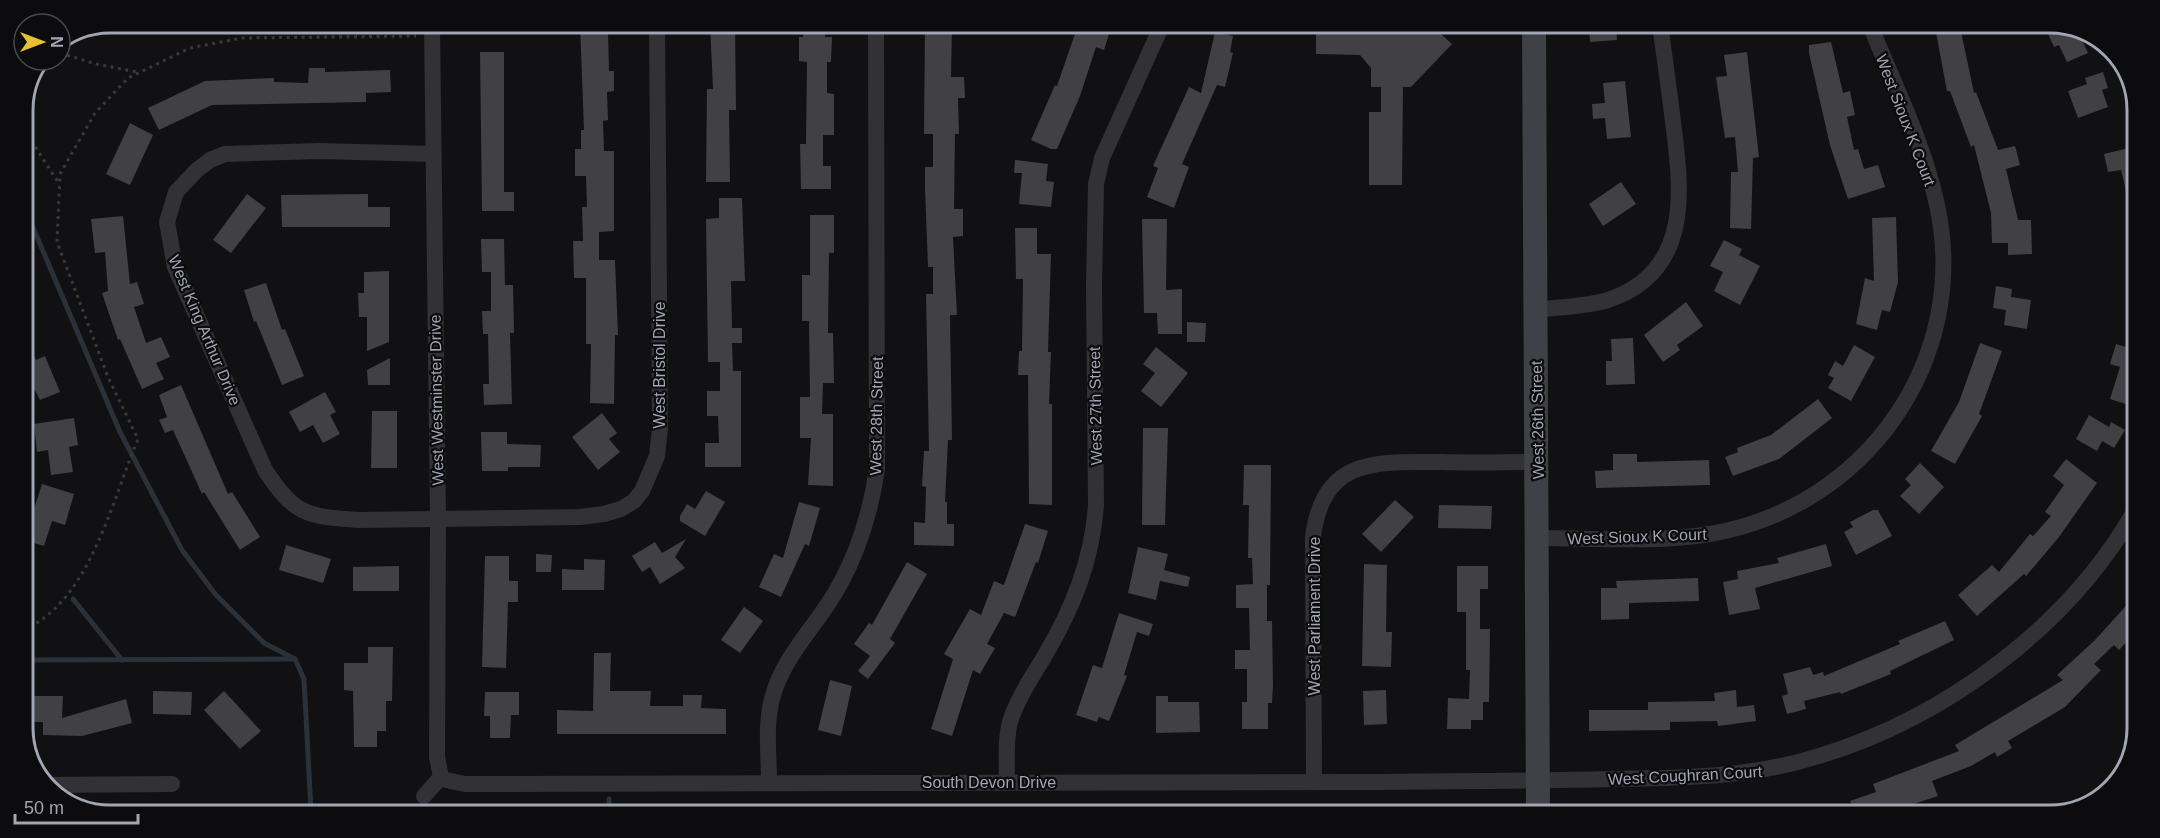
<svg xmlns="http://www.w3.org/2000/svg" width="2160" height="838" viewBox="0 0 2160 838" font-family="Helvetica,sans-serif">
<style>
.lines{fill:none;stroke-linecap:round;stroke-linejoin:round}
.stream{stroke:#2b3139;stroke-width:5}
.building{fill:#404045}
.path{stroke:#38393d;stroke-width:3;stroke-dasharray:3 4.5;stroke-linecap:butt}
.street{stroke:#323236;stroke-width:16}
.secondary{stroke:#404146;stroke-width:24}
.labels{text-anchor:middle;stroke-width:4.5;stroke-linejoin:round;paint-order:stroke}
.street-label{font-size:16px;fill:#a2a5b2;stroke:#0c0b0d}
.rim{fill:none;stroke:#a2a5b2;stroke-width:3}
</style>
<rect width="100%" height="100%" fill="#111012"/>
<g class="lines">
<g class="stream">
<polyline points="23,204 120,432 182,550 216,595 264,643 295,659 304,679 311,811"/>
<polyline points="73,599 122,660"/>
<polyline points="23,660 293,659"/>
<polyline points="609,812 609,799"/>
</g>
</g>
<g class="building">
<polygon points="580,24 602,24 602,33 608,33 609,71 614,71 614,91 607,92 608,120 603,121 604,151 614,151 614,231 599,232 599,260 615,260 618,335 615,335 614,404 590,403 591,344 586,344 586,278 574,278 573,241 583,241 582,207 587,207 586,176 575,176 575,149 581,149 581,130 584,130"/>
<polygon points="710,24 735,24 736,110 729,110 730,182 706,182 707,89 713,89"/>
<polygon points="803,24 825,24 825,37 832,37 831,62 827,62 827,93 834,94 834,135 823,135 823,166 831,166 831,189 801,189 800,144 806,144 807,62 799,61 799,37 803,37"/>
<polygon points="925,24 952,25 951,77 964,77 965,98 958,98 959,134 955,134 954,209 963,209 963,236 953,237 957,315 950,315 952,440 948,440 945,502 947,502 947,524 954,524 954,546 914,545 914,522 925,523 926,487 922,486 924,451 929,451 926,294 933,294 933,267 928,267 925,188 925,167 933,167 933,134 924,134"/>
<polygon points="1078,25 1102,25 1111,28 1104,50 1096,47 1080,96 1057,149 1051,149 1031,140 1055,85 1057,86"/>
<polygon points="1316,25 1432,26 1452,44 1411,87 1403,87 1402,185 1369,185 1369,112 1381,112 1381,87 1371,87 1371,68 1360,55 1316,54"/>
<polygon points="1589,26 1616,26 1617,40 1590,42"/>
<polygon points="1935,27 1960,27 1974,93 1976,92 1998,150 2015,146 2020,165 2006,169 2018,220 2031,220 2032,254 2008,255 2008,243 1992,243 1991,213 1974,145 1971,147 1950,91 1947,91"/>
<polygon points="2045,27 2076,27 2088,53 2067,62 2059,45 2054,47"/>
<polygon points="1215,32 1233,36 1230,52 1233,53 1225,87 1217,85 1182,164 1189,167 1174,208 1147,197 1158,168 1153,166 1189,87 1201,93"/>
<polygon points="1831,42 1843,93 1850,91 1855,115 1847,117 1854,150 1858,149 1864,169 1878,165 1885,187 1848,199 1830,145 1809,53 1809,45"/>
<polygon points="480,52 504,52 504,192 514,192 514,211 482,211"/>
<polygon points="1747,52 1759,157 1753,158 1751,229 1730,228 1731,172 1738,172 1735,137 1725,138 1716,77 1727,76 1724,55"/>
<polygon points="309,68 325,68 325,72 390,70 391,92 366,93 366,102 212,105 159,130 148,108 205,81 274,78 274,82 308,83"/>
<polygon points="2103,72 2108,88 2102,90 2108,107 2078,118 2068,91 2087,84 2085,78"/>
<polygon points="1625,81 1631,137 1607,139 1605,118 1593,119 1592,104 1605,103 1603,83"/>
<polygon points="130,123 153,135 130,185 106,174"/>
<polygon points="2137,146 2137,215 2132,216 2121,170 2108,172 2104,154"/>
<polygon points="1015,160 1048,164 1046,181 1054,182 1051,207 1019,204 1022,173 1014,173"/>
<polygon points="1621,182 1636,204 1603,226 1589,204"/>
<polygon points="247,194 266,208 231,253 213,240"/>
<polygon points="368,194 368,207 390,207 390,227 282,227 281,195"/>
<polygon points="719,198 742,198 745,281 731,281 732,328 742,328 742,343 732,343 733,371 741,371 741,467 705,467 705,443 719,443 718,416 707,416 707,391 720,391 720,362 708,362 706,219 719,218"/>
<polygon points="810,215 834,215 834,253 829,253 828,333 833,333 834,383 823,383 822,414 833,414 833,486 808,485 811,438 800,438 800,397 810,397 809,321 802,321 802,275 810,275"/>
<polygon points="123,216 130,284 137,282 144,304 134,307 146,343 161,337 170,357 156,363 164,379 142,389 120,339 118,340 102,293 108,291 105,252 95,253 91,219"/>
<polygon points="1896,217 1898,282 1890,312 1882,310 1877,330 1856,324 1865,278 1874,281 1872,218"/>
<polygon points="1142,219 1167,219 1166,290 1182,289 1182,334 1158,334 1157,313 1144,313"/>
<polygon points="1015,228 1037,228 1037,254 1051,254 1048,352 1051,352 1049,404 1052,404 1052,505 1029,504 1028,375 1018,375 1019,351 1022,351 1023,279 1016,279"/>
<polygon points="481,239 504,239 505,285 513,285 514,333 510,333 512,404 484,405 483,384 489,384 488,334 483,334 482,311 491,311 491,272 482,272"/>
<polygon points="1724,240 1742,249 1739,255 1760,266 1740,305 1714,291 1723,272 1710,266"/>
<polygon points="389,271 389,342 367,351 367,317 359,317 358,293 364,293 364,272"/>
<polygon points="266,283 282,330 285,329 304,376 282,385 256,321 254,322 244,290"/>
<polygon points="1996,286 2012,289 2011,297 2031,300 2027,329 2004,325 2006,310 1993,308"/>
<polygon points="1686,302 1703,326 1677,345 1680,350 1663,362 1644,335"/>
<polygon points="1187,322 1206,323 1205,342 1187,342"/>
<polygon points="23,329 36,360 45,356 60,392 40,400 34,388 23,393"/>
<polygon points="1633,338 1635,384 1606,385 1606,361 1612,361 1611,339"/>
<polygon points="1980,343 2002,351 1979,414 1982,416 1955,464 1931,451 1959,402"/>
<polygon points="2116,344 2136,350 2135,407 2110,399 2120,367 2110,364"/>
<polygon points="1854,345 1875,357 1851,401 1828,388 1834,378 1828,375 1835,361 1843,366"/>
<polygon points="1156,347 1188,373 1161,407 1141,391 1155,373 1143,364"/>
<polygon points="390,358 390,385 368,385 367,370"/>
<polygon points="181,385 228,494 232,492 260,537 240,550 204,492 202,494 173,430 165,433 159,420 167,417 159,395"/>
<polygon points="325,392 336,412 330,415 340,434 323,443 313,425 300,432 289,412"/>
<polygon points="1818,399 1832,418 1779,459 1733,476 1725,457 1738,452 1737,448 1771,435"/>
<polygon points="372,411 397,411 397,468 371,468"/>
<polygon points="602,413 617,433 609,439 620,452 598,470 572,437"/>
<polygon points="2089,415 2109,427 2111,422 2125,430 2114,448 2102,441 2097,451 2076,439"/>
<polygon points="74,418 78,445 69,447 73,472 51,475 48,450 37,452 34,424"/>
<polygon points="1143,428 1168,428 1165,525 1142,525"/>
<polygon points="481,432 507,432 507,444 541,445 540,467 508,467 508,471 482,471"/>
<polygon points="1613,454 1637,454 1637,462 1709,460 1710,485 1596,488 1595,471 1613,470"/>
<polygon points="2066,459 2097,483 2059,537 2026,576 2024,574 1977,616 1958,595 1992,565 1999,572 2030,534 2033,536 2051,516 2045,512 2064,485 2053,476"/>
<polygon points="1920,463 1944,487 1919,514 1900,496 1911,485 1905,479"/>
<polygon points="1244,465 1271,465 1270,585 1267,585 1267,621 1272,621 1273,685 1272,703 1268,703 1268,729 1242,729 1242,702 1247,702 1247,669 1235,669 1235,650 1250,650 1249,608 1236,608 1236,585 1253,584 1252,558 1248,558 1249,505 1243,505"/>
<polygon points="42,484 74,494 65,525 52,521 44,546 24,540"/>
<polygon points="706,491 725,502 705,536 680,521 680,516 687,504 695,509"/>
<polygon points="1395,500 1414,517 1381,552 1362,534"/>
<polygon points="799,502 820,508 809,546 805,544 781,597 759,587 774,554 783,558"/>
<polygon points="1439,505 1492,506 1491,529 1438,528"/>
<polygon points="1873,510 1878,510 1892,536 1856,555 1844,532 1853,527 1850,522"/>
<polygon points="1025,524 1048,531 1038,563 1036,562 1015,617 1004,613 987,644 995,648 980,674 973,670 952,736 931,729 953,659 944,654 970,609 981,615 994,581 1004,585"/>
<polygon points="686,539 675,557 685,568 660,584 650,567 642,572 632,556 655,542 662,553"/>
<polygon points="1826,544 1832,566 1755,588 1760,609 1729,615 1723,582 1738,579 1737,571 1779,563 1777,558"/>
<polygon points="286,545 331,559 323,583 279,570"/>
<polygon points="1138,547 1168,554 1164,570 1190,577 1188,587 1160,581 1156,600 1128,593"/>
<polygon points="536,554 552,555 551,572 536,572"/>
<polygon points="485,556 509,556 509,581 518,581 518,602 508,602 506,668 482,667"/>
<polygon points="584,559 605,560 604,590 562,590 562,569 584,570"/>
<polygon points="907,562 927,574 890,639 895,643 868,679 858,671 870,656 854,644 869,623 872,625"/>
<polygon points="1364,564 1387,565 1386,632 1392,632 1391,667 1362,666"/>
<polygon points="399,566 399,591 353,591 353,567"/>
<polygon points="1457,566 1488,566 1488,589 1480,589 1480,629 1490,629 1489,702 1483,702 1483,720 1471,720 1471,729 1447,729 1448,698 1469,699 1470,670 1466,670 1466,612 1457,612"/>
<polygon points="1698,578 1699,601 1629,603 1629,619 1601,620 1601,588 1617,588 1616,581"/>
<polygon points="2134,597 2134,634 2119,650 2114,645 2094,664 2101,670 2065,707 2008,741 2012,748 1997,757 1995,752 1971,766 1932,781 1938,796 1880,815 1855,815 1850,801 1876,792 1873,784 1959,751 1955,745 2063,680 2057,675 2095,640"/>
<polygon points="744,607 763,621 740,653 721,640"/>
<polygon points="1119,613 1153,624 1149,636 1137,632 1124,675 1127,676 1109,721 1099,717 1097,722 1076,715 1093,665 1102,668"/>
<polygon points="1945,621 1954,640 1890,671 1891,674 1841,694 1840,692 1804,701 1806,709 1787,714 1782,696 1788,694 1783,674 1810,667 1813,675 1823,672 1824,676 1900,644 1898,641"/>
<polygon points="368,647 393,647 392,701 386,701 386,731 377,731 377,747 354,747 353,691 344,690 344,663 368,663"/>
<polygon points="594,653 611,653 610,691 651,691 650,706 683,706 683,695 702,695 701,708 726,709 726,734 557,734 557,710 593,711"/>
<polygon points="830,680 852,686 841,736 818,730"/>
<polygon points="1386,690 1387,724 1364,725 1363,691"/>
<polygon points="1736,690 1737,707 1754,705 1756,721 1718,726 1717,721 1670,722 1670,730 1589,731 1589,710 1648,710 1648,702 1715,701 1714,693"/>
<polygon points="153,691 192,692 191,715 153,714"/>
<polygon points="224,691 261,731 240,749 204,710"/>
<polygon points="485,692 519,692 519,715 511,715 510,738 490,738 490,716 484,716"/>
<polygon points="26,696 63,696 62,718 126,699 132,723 82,736 43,735 43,722 26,722"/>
<polygon points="1156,696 1168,696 1168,702 1199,702 1200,732 1156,733"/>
</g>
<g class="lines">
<g class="path">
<polyline points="60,53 96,64 137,72"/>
<polyline points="23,128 58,182"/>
<path d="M23,630C90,602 112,500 138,439L108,377L57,242L60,174L95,113L128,78L190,48L242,38L416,36"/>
</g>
<g class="street">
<polyline points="432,23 438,517 437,757 441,777"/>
<path d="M433,154L319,151L225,154L210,160L197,170L176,192L167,222L175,267L265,470C295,515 305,516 358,520L580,517L604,514L621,509L634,501L642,491L657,456L660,428L657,24"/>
<path d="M1535,310C1559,307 1585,307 1608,300C1692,272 1682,191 1673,122C1669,90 1665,58 1660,26"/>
<path d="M1538,538C1592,538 1657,543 1710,534C1865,508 1971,360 1937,205C1924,143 1894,85 1871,27"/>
<path d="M441,777L446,780L465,784C767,781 1068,783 1369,782C1449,781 1529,781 1609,779C1680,778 1750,778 1819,756C1945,718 2068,627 2134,512"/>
<path d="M769,781C769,755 765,725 772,699C783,655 818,625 839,586C859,550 871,510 877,469L876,24"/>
<path d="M1007,782C1007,762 1005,741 1010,722C1017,699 1032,677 1044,657C1073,608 1092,561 1096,505L1094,285L1096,184L1102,158L1162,25"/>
<path d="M1314,782L1313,537C1323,457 1376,462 1441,462C1473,463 1505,462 1538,462"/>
<polyline points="45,785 172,784"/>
<polyline points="424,796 441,777"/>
</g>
<polyline class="secondary" points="1534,26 1538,814"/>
</g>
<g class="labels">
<g class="street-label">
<text transform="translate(1906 120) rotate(69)" y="6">West Sioux K Court</text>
<text transform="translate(205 330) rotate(67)" y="6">West King Arthur Drive</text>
<text transform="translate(659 365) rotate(-90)" y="6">West Bristol Drive</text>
<text transform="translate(436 400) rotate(-91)" y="6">West Westminster Drive</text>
<text transform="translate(1095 406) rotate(-91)" y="6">West 27th Street</text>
<text transform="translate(876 416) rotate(-89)" y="6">West 28th Street</text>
<text transform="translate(1537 420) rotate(-91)" y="6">West 26th Street</text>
<text transform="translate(1637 536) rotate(-2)" y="6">West Sioux K Court</text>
<text transform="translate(1314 616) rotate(-90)" y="6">West Parliament Drive</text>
<text transform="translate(1685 775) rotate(-3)" y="6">West Coughran Court</text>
<text x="989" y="788">South Devon Drive</text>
</g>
</g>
<path d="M0 0H2160V838H0ZM110 33H2050A77 77 0 0 1 2127 110V728A77 77 0 0 1 2050 805H110A77 77 0 0 1 33 728V110A77 77 0 0 1 110 33Z" fill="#0c0b0d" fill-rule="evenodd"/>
<path class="rim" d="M110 33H2050A77 77 0 0 1 2127 110V728A77 77 0 0 1 2050 805H110A77 77 0 0 1 33 728V110A77 77 0 0 1 110 33Z"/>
<g transform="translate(42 42) rotate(90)"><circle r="28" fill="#0c0b0d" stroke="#48494f" stroke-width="1.5"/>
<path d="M0-4.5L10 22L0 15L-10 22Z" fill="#e5c035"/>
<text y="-9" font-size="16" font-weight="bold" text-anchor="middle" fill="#a2a5b2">N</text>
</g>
<path d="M15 814v9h123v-9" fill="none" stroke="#a2a5b2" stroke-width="3"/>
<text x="24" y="814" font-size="18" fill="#a2a5b2" stroke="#0c0b0d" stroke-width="4.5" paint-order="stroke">50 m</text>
</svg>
